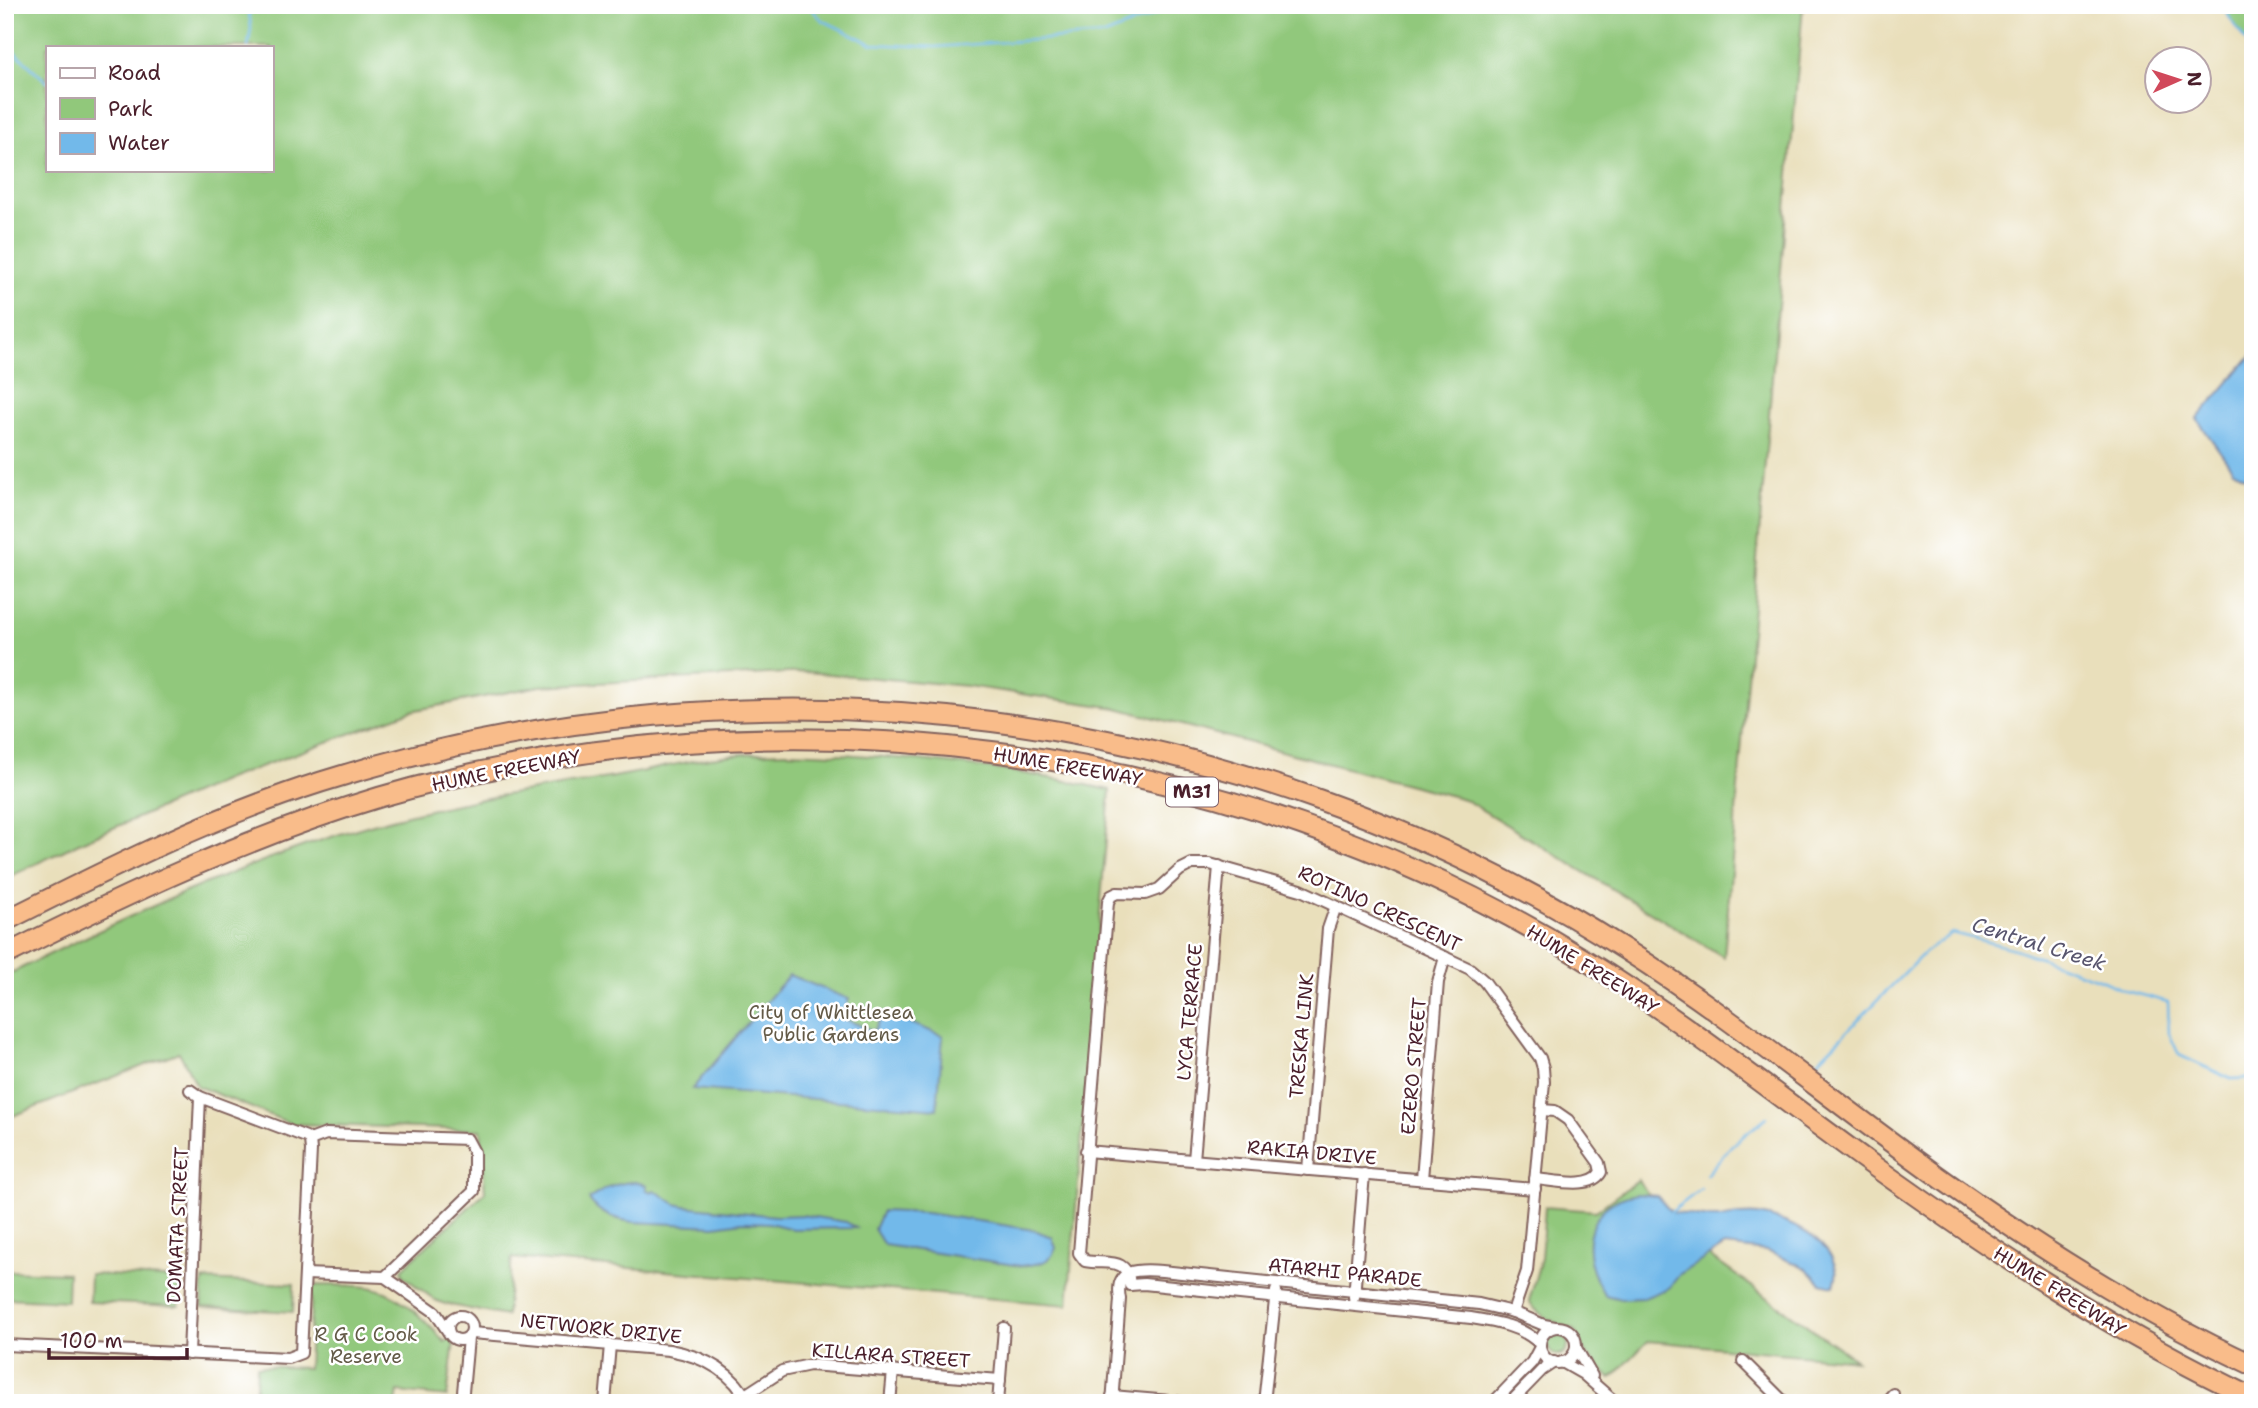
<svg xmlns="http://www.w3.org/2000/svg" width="2258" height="1408" viewBox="0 0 2258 1408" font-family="'Shantell Sans',sans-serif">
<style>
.green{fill:#91c87b;stroke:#6e7453;stroke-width:2;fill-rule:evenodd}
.water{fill:#72b9ea;stroke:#5e6c8a;stroke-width:2}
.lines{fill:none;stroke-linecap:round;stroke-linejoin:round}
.stream{stroke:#72b9ea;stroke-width:2.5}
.street-casing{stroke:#82625d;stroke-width:14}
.highway-casing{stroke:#82625d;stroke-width:23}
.street{stroke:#fff;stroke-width:10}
.highway{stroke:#f9bc8a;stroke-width:19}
.labels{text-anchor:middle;stroke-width:5;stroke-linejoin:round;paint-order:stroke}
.shield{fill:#fff;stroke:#80626b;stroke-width:2}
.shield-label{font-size:18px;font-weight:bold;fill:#4a1f2b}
.street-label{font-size:19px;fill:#4a1f2b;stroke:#fff}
.park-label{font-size:19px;fill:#635a47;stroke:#fff}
.water-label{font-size:21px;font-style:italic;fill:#58556e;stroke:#fff}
</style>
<rect width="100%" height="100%" fill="#fff"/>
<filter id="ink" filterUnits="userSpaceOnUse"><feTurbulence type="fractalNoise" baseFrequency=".0143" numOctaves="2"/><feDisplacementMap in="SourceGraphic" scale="14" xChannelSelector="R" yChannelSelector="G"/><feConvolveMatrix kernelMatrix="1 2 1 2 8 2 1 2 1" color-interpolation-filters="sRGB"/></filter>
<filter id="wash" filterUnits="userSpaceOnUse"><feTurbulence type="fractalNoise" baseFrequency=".00686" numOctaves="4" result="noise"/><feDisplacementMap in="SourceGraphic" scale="28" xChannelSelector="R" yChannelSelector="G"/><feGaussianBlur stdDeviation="1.57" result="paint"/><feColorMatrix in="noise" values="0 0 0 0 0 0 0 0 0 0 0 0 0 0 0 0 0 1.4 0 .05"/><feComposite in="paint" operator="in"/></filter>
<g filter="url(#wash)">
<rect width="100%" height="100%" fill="#e9dfbb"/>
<g class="green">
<path d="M5,5H1803L1724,957L1464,799L1117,708L967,686L807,672L540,686L411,711L230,778L83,841L5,879ZM47,47H271V170H47Z"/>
<polygon points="2221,5 2253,5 2253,51"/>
<path d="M786,752C896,755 1003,766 1110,790L1068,1305L512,1258L506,1316L445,1304L435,1300L403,1276L402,1269L485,1192L481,1130L292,1124L197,1086L179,1052L5,1119V976C125,917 245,861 373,824C450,802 529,791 608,778C644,772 680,762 717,757C740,753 763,753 786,752Z"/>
<path d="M1638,1180L1675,1232L1856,1360L1648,1341L1611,1379L1586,1354L1574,1330C1559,1325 1537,1316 1529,1301L1541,1258L1545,1207L1596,1211Z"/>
<polygon points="5,1271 68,1273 67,1301 5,1298"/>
<polygon points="90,1274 181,1279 179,1306 89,1302"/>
<polygon points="203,1280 294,1284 293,1312 202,1307"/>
<path d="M317,1285C336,1286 358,1284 377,1289C405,1297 425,1322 445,1342L455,1334L447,1397L398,1392L396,1403H255L257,1366L308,1368L312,1289Z"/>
<circle cx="1558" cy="1345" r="10"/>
</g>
<g class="water">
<polygon points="2251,356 2253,356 2253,480 2233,470 2197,419"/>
<polygon points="789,975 849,999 842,1018 874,1031 883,1012 943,1036 937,1109 692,1089"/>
<path d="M635,1182L647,1185L646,1189L651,1192L654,1190L676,1204L684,1206L776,1216L802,1215L846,1222L856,1228L793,1229L769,1223L742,1222L715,1226L632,1222C615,1219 598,1214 589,1199C604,1189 617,1182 635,1182Z"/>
<path d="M1636,1194L1657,1196L1671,1212C1687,1214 1705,1219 1720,1218C1733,1216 1745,1213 1759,1215C1788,1220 1828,1238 1836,1269C1838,1274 1835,1281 1834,1286L1821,1283L1806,1268L1766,1251L1725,1246L1680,1274L1669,1288L1644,1298L1621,1299L1605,1295C1578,1255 1582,1204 1636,1194Z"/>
<path d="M882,1211L926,1213L972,1220L1034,1230L1052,1237L1056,1248C1050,1264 1037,1264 1021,1266L884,1245L874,1229Z"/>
</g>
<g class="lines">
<g class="stream">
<polyline points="808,5 822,20 872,44 935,47 1105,35 1178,5"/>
<polyline points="2221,5 2253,51"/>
<polyline points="5,43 47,82"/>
<polyline points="248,47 251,28 248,5"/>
<polyline points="1816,1063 1924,953 1952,933 2015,949 2098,979 2126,991 2168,1002 2169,1033 2179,1055 2231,1079 2253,1078"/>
<polyline points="1706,1175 1732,1145 1767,1117"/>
<polyline points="1670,1213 1701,1189"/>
</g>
</g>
</g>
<g filter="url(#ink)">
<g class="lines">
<g class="street-casing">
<g id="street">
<polyline points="310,1140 326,1134 467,1139 474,1152 474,1191 385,1277"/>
<polyline points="1086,1151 1535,1189"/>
<polyline points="1194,1160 1219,866"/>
<polyline points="1308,1170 1328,929 1336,906"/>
<polyline points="1422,1179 1438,982 1445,957"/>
<path d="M1535,1179C1553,1180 1591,1190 1601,1172L1599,1163L1568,1120L1555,1111L1542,1110"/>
<polyline points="305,1274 385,1277 435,1312 449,1333"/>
<path d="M1130,1285C1128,1256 1107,1265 1085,1261L1079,1253L1108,902L1111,896L1117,893L1145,894L1159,889L1180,870L1192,864H1210L1301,890L1470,969L1484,981L1540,1058L1543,1068L1544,1082L1527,1271L1513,1312"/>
<path d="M1130,1285L1144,1284L1471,1318C1496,1322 1522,1326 1540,1344"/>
<polyline points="1354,1297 1364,1174"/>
<circle cx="460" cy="1328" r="12"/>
<circle cx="1558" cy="1345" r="18"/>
<path d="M472,1333L669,1350C702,1356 733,1371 749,1403"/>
<polyline points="5,1345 288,1358 301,1353 311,1150 310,1140 306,1137 200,1097 190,1090"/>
<polyline points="1576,1348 1592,1376"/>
<polyline points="189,1354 200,1097"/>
<polyline points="1743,1361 1785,1403"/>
<polyline points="1562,1362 1583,1374 1616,1403"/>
<polyline points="745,1395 782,1371 810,1365 1000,1380"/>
<polyline points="1112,1396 1193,1403"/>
<polyline points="462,1403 468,1338"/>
<polyline points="605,1403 610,1345"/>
<polyline points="890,1403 893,1371"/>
<polyline points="998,1403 1004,1328"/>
<path d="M1112,1403L1120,1299C1114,1268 1138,1269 1162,1271L1479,1304L1513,1312L1544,1325L1555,1327"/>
<polyline points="1264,1403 1276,1291"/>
<polyline points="1493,1403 1532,1362 1540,1347"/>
<polyline points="1510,1403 1542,1370 1554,1362"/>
<polyline points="1885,1403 1893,1394"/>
</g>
</g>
<g class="highway-casing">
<g id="highway">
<path d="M5,921C108,869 211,817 321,782C758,644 1239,703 1626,950C1741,1023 1844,1111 1956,1189C2050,1255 2149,1317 2253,1365"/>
<path d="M5,955C127,894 249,836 380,797C778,681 1229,740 1582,958C1684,1021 1777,1096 1874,1166C1995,1253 2118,1334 2253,1398"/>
</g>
</g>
<use href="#street" class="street"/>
<use href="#highway" class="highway"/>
</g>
</g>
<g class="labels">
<rect class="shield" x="1166" y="777.5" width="52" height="29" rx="5"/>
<g class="shield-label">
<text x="1192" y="798">M31</text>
</g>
<g class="street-label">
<text transform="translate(1068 766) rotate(10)" y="7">HUME FREEWAY</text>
<text transform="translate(506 770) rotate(-11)" y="7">HUME FREEWAY</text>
<text transform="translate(1380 908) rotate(25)" y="7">ROTINO CRESCENT</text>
<text transform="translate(1593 969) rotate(32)" y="7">HUME FREEWAY</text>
<text transform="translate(1189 1012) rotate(-85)" y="7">LYCA TERRACE</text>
<text transform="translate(1301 1036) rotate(-85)" y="7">TRESKA LINK</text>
<text transform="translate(1413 1066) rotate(-85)" y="7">EZERO STREET</text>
<text transform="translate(1312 1152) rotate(5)" y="7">RAKIA DRIVE</text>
<text transform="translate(177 1225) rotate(-87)" y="7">DOMATA STREET</text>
<text transform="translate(1345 1272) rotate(6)" y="7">ATARHI PARADE</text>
<text transform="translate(2060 1291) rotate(32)" y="7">HUME FREEWAY</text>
<text transform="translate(601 1328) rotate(6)" y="7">NETWORK DRIVE</text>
<text transform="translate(891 1355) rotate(4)" y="7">KILLARA STREET</text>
</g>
<g class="park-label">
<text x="831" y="1019">City of Whittlesea<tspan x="831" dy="22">Public Gardens</tspan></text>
<text x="366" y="1341">R G C Cook<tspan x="366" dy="22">Reserve</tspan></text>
</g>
<g class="water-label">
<text transform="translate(2039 944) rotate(17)" y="7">Central Creek</text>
</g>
</g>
<rect width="2258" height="1408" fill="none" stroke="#fff" stroke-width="28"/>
<rect x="46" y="46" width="228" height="126" fill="#ffffff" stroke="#b7a5aa" stroke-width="2"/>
<rect x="60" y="68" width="35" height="10" fill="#ffffff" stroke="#b7a5aa" stroke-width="2"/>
<text x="108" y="80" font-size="21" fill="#4a1f2b">Road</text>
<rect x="60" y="98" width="35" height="21" fill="#91c87b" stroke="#b7a5aa" stroke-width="2"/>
<text x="108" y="116" font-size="21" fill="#4a1f2b">Park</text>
<rect x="60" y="133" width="35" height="21" fill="#72b9ea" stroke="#b7a5aa" stroke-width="2"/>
<text x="108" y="150" font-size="21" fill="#4a1f2b">Water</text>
<g transform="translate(2178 80) rotate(87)"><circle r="33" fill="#ffffff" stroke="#b7a5aa" stroke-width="2"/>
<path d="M0-5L12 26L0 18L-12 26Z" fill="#d1495b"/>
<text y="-10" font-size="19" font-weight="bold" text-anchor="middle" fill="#4a1f2b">N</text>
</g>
<path d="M49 1348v10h138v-10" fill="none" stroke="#4a1f2b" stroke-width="3.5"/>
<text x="60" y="1348" font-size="21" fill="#4a1f2b" stroke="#ffffff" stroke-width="5" paint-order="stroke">100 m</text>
</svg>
